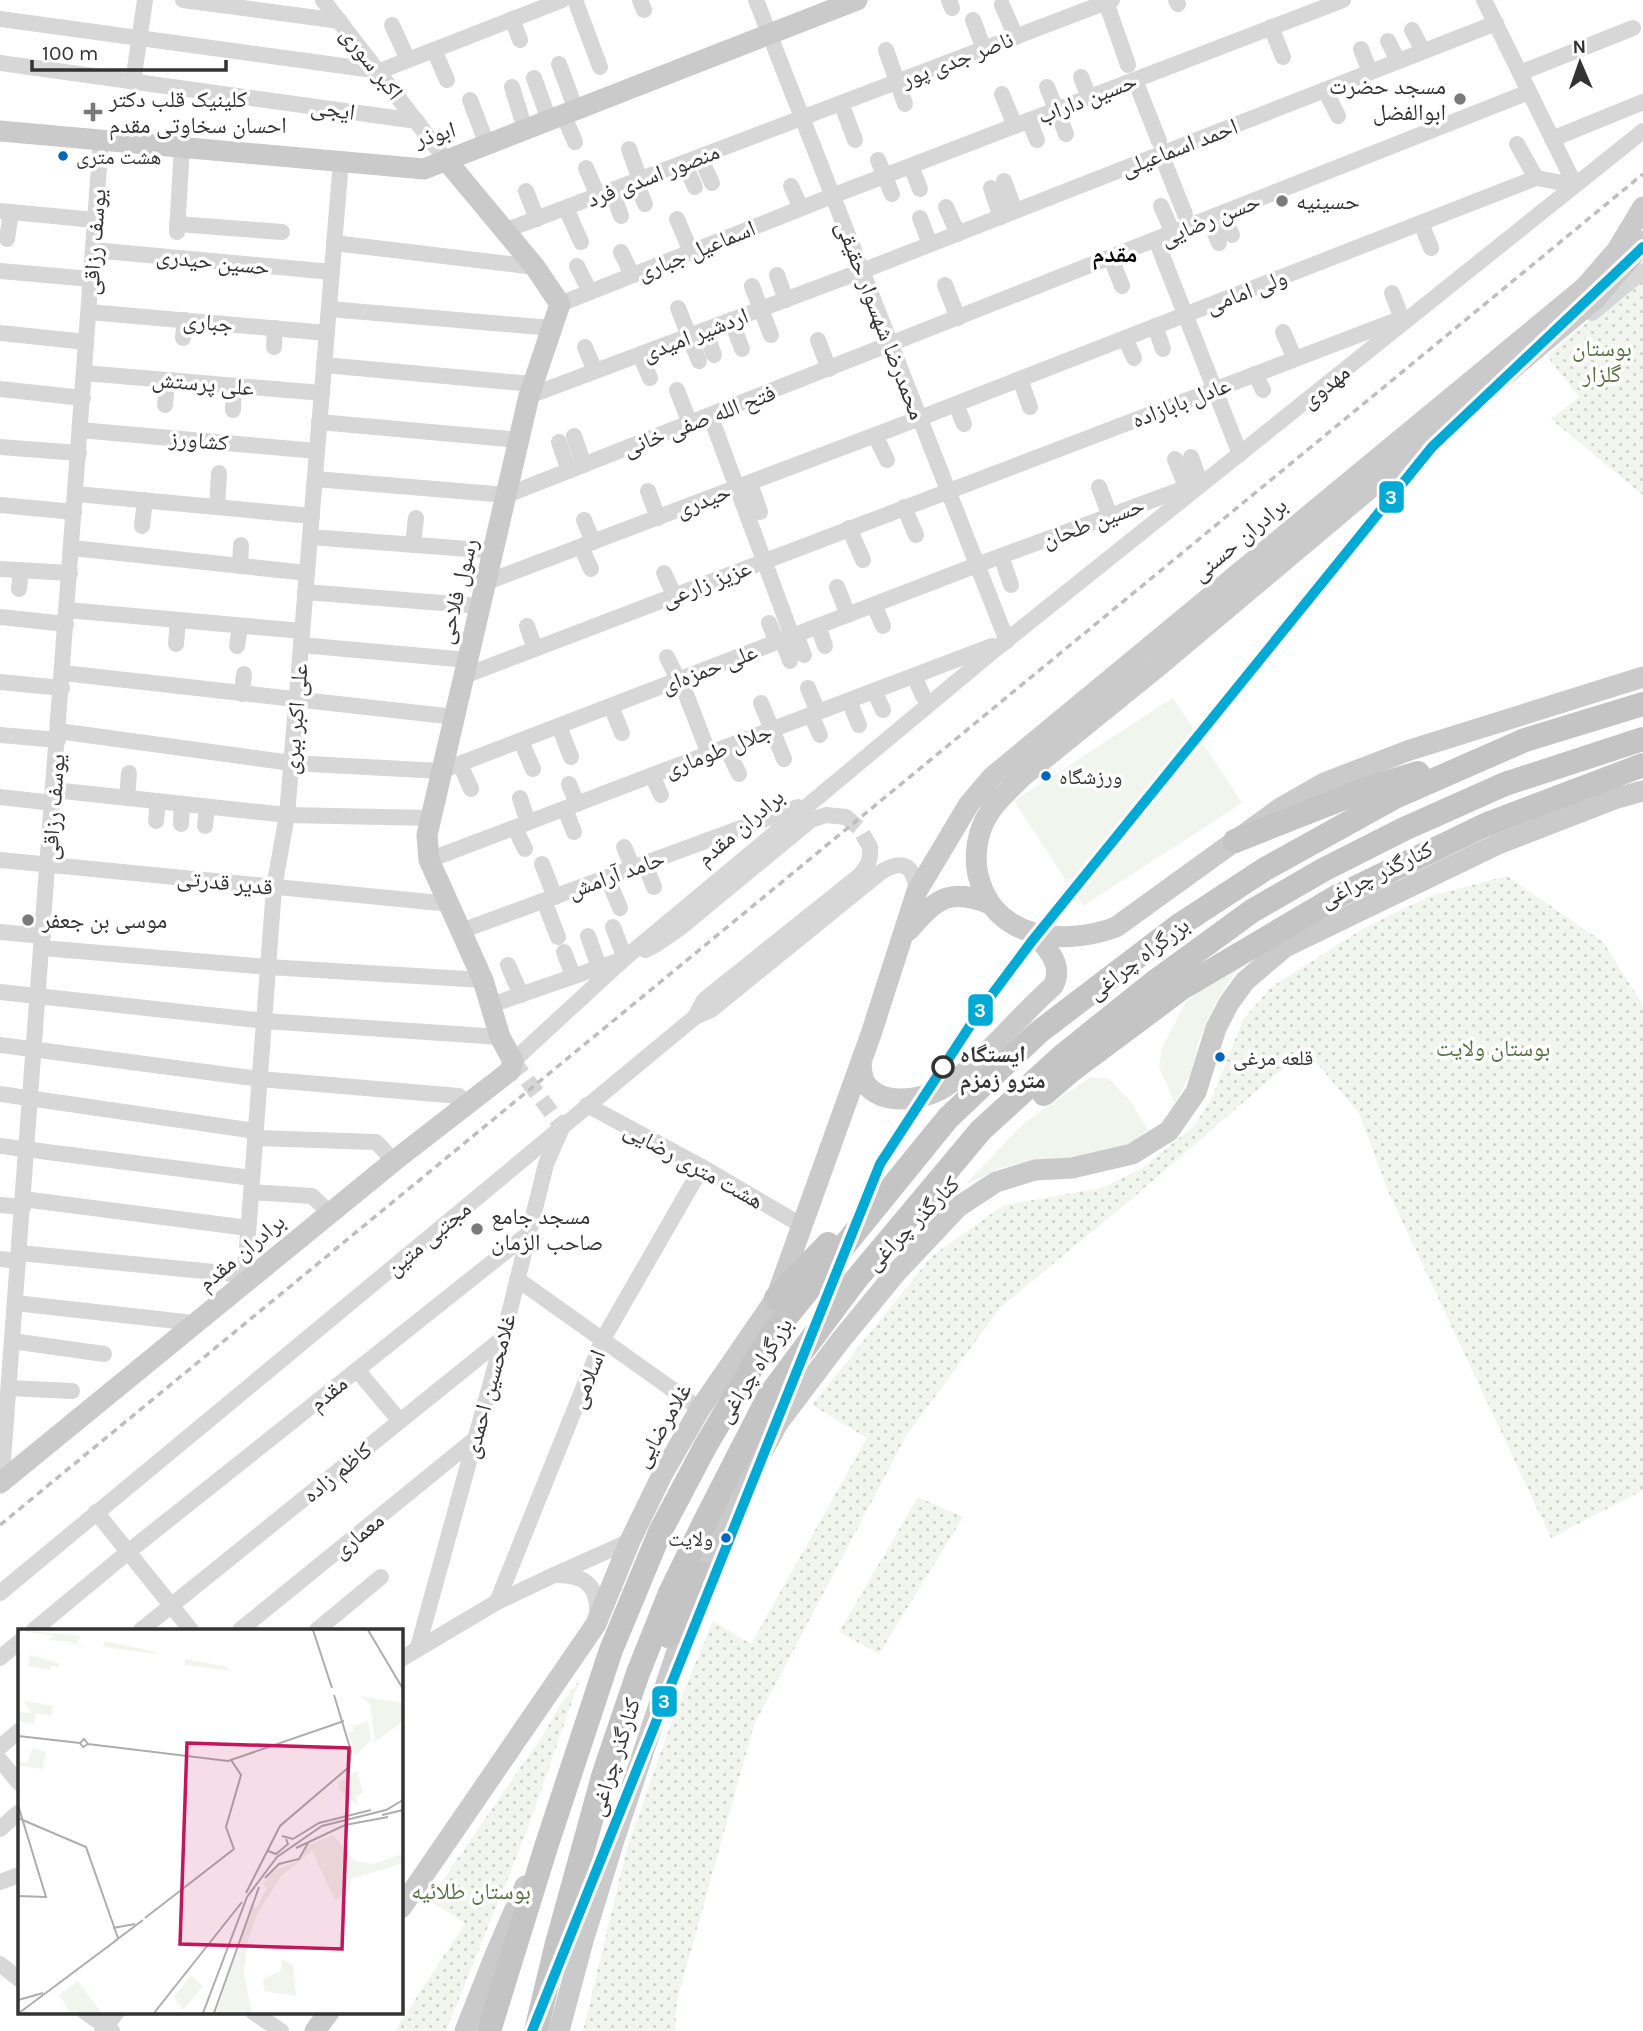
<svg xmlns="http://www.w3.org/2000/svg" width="1643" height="2031" viewBox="0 0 1643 2031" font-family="Karla,'Noto Naskh Arabic',sans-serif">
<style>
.grass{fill:#f1f5ed}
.park{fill:url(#park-dots)}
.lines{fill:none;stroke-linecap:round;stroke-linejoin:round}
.minor-tunnel{stroke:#d6d6d6;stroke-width:16;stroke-dasharray:16 8;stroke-linecap:butt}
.minor{stroke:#d7d7d7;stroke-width:16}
.major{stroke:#cacaca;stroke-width:21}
.highway{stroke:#c4c4c4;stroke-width:24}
.rail{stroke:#bebebe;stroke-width:3.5;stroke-dasharray:7 5;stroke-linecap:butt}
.metro-1-casing{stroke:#fff;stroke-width:16}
.metro-1{stroke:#00aad4;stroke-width:10}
.poi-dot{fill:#7a7a7a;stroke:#fff;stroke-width:2.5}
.bus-dot{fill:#0065bd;stroke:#fff;stroke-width:2.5}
.stop-dot{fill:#fff;stroke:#333;stroke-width:3.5}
.labels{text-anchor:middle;stroke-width:7;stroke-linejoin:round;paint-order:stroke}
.bus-label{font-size:21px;fill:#333;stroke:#fff;text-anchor:start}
.street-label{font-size:23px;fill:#333;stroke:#fff}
.poi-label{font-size:23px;fill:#333;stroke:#fff;text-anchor:start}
.park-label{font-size:23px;fill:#56703f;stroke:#fff}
.stop-label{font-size:23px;font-weight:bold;fill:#333;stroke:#fff;text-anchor:start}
.neighbourhood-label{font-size:24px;font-weight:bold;fill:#000;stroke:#fff}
.inset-road{fill:none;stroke:#adadad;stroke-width:2}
.view{fill:#c2185b;fill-opacity:0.15;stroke:#c2185b;stroke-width:3.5}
.inset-edge{fill:none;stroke:#333;stroke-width:3.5}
.line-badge{stroke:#fff;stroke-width:2.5}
.badge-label{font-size:19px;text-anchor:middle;font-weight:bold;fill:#fff}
</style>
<defs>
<pattern id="park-dots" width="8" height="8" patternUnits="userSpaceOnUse" patternTransform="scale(1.75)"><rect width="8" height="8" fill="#f1f5ed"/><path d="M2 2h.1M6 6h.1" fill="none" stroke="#cfd2cc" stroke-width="1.8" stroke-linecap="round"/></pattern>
</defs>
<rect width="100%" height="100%" fill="#fff"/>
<g class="grass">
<polygon points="1173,698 1242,803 1083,906 1014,801"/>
<polygon points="1258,954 1234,974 1214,1006 1198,1043 1192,1071 1175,1103 1159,1067 1162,1048 1186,1002 1213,980"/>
<polygon points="1091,1077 1109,1079 1130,1101 1148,1130 1132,1143 1085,1157 1032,1160 1000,1168 965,1185 1024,1123"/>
</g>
<g class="park">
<polygon points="1643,280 1643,495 1551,419 1579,397 1547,356 1608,305"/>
<polygon points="1507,876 1603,942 1643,1005 1643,1490 1551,1538 1388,1191 1359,1113 1305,1049 1136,1195 1000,1308 906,1436 754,1725 677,2000 675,2031 583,2031 627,1848 674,1715 713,1621 751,1644 867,1438 812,1405 932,1256 1004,1205 1102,1188 1141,1169 1193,1127 1211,1100 1243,1020 1270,988 1364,928 1430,896"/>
<polygon points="918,1497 963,1517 879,1654 839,1632"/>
<polygon points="579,1681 528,1828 446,2031 395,2031 465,1923 429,1900 545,1732 560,1705"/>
</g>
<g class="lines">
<g class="minor-tunnel">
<polyline points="846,817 859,828 870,847"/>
<polyline points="513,1061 562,1127"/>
</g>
<g class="minor">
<polyline points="183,0 340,21"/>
<polyline points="323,0 446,160"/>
<polyline points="575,0 600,67"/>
<polyline points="640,0 644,10"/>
<polyline points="756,0 1007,641"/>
<polyline points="949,0 952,8"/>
<polyline points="1176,0 1178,4"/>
<polyline points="1484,0 1575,185"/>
<polyline points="1106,2 1128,65"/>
<polyline points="1002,5 1016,37"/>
<polyline points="0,19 380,71 562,0"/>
<polyline points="512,19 520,40"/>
<polyline points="973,20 984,49"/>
<polyline points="392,25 408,60"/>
<polyline points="1271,27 1283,57"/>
<polyline points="1412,30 1423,51"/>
<polyline points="1388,41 1398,61"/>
<polyline points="1361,49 1370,72"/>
<polyline points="434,50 447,80"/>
<polyline points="886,50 905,104"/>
<polyline points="0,63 417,121"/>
<polyline points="559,64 576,110"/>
<polyline points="1520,73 1633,28"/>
<polyline points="1081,77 1089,97"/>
<polyline points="534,78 549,120"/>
<polyline points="1135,80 1159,141"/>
<polyline points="133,82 145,0"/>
<polyline points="512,87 525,129"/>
<polyline points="1047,87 1066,134"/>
<polyline points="1325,90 1338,116"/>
<polyline points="1002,94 1015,126"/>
<polyline points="470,100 487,144"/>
<polyline points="841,103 855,140"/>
<polyline points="563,114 575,142"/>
<polyline points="1029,120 1037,140"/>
<polyline points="1552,139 1643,102"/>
<polyline points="1517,144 1536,178"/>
<polyline points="629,149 640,180"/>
<polyline points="1161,154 1185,214"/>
<polyline points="700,157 712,183"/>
<polyline points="878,160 892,194"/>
<polyline points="684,163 695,187"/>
<polyline points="911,166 920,189"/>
<polyline points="586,168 598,196"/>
<polyline points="1004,181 1015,211"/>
<polyline points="636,182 645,204"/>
<polyline points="791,186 801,208"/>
<polyline points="991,188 1001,217"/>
<polyline points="526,191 537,219"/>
<polyline points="612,191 621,216"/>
<polyline points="1161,206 1173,233"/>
<polyline points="946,207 958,234"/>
<polyline points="566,208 581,242"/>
<polyline points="0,211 95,220"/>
<polyline points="1221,214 1232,235"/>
<polyline points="920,218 930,244"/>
<polyline points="677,219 691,252"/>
<polyline points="1209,219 1219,243"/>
<polyline points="1421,223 1431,248"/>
<polyline points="177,224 282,232"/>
<polyline points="504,231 1112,0"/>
<polyline points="177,232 182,147"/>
<polyline points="7,239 11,212"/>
<polyline points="1156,240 1240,454"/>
<polyline points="334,243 535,267"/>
<polyline points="93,250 332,272"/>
<polyline points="621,252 632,275"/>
<polyline points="1111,258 1122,286"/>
<polyline points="577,266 590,292"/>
<polyline points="0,271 91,279"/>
<polyline points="777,275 786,300"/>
<polyline points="945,285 958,318"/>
<polyline points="752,286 771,335"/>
<polyline points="1392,293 1402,319"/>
<polyline points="560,304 832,196 1343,0"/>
<polyline points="678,308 699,361"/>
<polyline points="329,309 552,328"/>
<polyline points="89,312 327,333"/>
<polyline points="1592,313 1643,271"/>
<polyline points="731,320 742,349"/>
<polyline points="1155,326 1163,349"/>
<polyline points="705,330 714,355"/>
<polyline points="1283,332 1295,359"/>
<polyline points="0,333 86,342"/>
<polyline points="183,338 185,320"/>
<polyline points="1125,338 1134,358"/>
<polyline points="818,340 829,369"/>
<polyline points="274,347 275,328"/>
<polyline points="585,347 595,371"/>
<polyline points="640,355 650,378"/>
<polyline points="324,365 533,384"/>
<polyline points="84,373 322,393"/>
<polyline points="1255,374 1263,390"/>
<polyline points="1020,379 1030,407"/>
<polyline points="0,389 83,398"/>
<polyline points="677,390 690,424"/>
<polyline points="529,396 862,271 1496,23"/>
<polyline points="956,404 964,424"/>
<polyline points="165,405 167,380"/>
<polyline points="233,410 234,386"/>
<polyline points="710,415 792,636"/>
<polyline points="319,422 520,440"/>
<polyline points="80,430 317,451"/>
<polyline points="875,435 887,460"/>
<polyline points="574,436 584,465"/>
<polyline points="559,442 569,471"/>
<polyline points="0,447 79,453"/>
<polyline points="1191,457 1200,482"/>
<polyline points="1175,459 1186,487"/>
<polyline points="315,479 507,495 1529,92"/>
<polyline points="750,483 760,512"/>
<polyline points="1099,487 1110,516"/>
<polyline points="648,491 658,518"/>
<polyline points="76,494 312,516"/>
<polyline points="0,505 74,512"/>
<polyline points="217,507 219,473"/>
<polyline points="904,507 916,535"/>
<polyline points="584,520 593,542"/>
<polyline points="142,526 145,500"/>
<polyline points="849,528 863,560"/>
<polyline points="310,537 495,551"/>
<polyline points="413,545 416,518"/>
<polyline points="581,547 591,569"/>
<polyline points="72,548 307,573"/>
<polyline points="1001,556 1011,585"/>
<polyline points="240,566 241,545"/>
<polyline points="0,569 70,573"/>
<polyline points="664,573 674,595"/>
<polyline points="487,582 920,418 1536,178 1575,185"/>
<polyline points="837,587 848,615"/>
<polyline points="19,589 21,570"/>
<polyline points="305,592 480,606"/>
<polyline points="874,605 883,626"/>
<polyline points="67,610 302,631"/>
<polyline points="0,617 66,624"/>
<polyline points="769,623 777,642"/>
<polyline points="527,626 535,649"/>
<polyline points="818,626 825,646"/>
<polyline points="796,635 804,655"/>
<polyline points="782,640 790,661"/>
<polyline points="176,644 178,620"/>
<polyline points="301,645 468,660"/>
<polyline points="237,646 240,626"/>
<polyline points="667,657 678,680"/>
<polyline points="63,673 455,717"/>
<polyline points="464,676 1400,319"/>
<polyline points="914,676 923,696"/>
<polyline points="680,679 709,754"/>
<polyline points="0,682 62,688"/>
<polyline points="808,688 818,712"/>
<polyline points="874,691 883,710"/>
<polyline points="242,694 244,674"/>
<polyline points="849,701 859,725"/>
<polyline points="761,703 784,759"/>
<polyline points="611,706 622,733"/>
<polyline points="811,715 820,735"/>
<polyline points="559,726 571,757"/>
<polyline points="58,731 291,763 441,771 977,565 1196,484"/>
<polyline points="0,735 58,740"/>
<polyline points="521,741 533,769"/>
<polyline points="726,747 739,774"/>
<polyline points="460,764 471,789"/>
<polyline points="652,775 661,795"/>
<polyline points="569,784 577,804"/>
<polyline points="54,790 287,815 431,818"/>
<polyline points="0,797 53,803"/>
<polyline points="127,798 129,773"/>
<polyline points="520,798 528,822"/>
<polyline points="565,809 574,832"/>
<polyline points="156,821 158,801"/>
<polyline points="181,824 182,804"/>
<polyline points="205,826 207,807"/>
<polyline points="515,828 525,849"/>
<polyline points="624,847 633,868"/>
<polyline points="0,860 450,904"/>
<polyline points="429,860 992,646"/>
<polyline points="542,864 555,897"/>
<polyline points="645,864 654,887"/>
<polyline points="607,877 620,908"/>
<polyline points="544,901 558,937"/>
<polyline points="613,927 625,958"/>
<polyline points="461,931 798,807"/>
<polyline points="0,932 43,936"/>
<polyline points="588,936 599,967"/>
<polyline points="42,948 268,967 483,980"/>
<polyline points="645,950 657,944 680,928 811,820 826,815 846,817"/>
<polyline points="564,952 573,976"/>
<polyline points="508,965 521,995"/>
<polyline points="0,992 265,1021 500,1037"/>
<polyline points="491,1005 618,961"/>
<path d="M695,1017L704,1000L859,876C868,866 871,860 870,847"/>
<polyline points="0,1045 260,1079 459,1096 466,1104"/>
<polyline points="513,1061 625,958 992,652 1643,131"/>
<polyline points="0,1094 256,1131"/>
<polyline points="587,1105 702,1167 801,1225"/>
<polyline points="255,1138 376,1142 394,1161"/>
<polyline points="0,1146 252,1178"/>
<polyline points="251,1192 312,1196 330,1213"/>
<polyline points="23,1199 248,1228"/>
<polyline points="0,1205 23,1207"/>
<polyline points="19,1253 245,1275"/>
<polyline points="0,1259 18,1261"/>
<polyline points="245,1275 274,888 287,815 341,161"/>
<polyline points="517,1279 700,1409"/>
<polyline points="15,1303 185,1322 192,1327"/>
<polyline points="12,1341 104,1354"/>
<polyline points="357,1370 400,1421"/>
<polyline points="9,1388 72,1391"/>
<polyline points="2,1474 101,140"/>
<polyline points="96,1512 191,1630"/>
<path d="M0,1593L695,1017L711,1010L881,872C905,858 913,866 917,891"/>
<polyline points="497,1602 603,1339 702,1167"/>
<path d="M597,1616C599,1585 584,1574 554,1575L630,1541"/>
<polyline points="34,1630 128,1552 529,1233"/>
<polyline points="141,1630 503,1338"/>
<polyline points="240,1630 475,1439"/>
<polyline points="317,1630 381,1577"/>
<polyline points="418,1647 503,1338 546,1164 561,1130"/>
<polyline points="0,1658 19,1642"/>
<polyline points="401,1659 497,1602 554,1575"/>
<polyline points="0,1747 19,1731"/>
<polyline points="0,1760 19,1783"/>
<polyline points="0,1829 19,1812"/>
<polyline points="0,1882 19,1875"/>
<polyline points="0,1964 19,1979"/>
<polyline points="85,2012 112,2031"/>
<polyline points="253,2012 281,2031"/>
<polyline points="102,2031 117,2012"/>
</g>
<g class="major">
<polyline points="0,131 424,169 857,0"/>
<polyline points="446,160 535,267 560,304 529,396 427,835 429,860 483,980 500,1037 513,1061"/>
<path d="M1643,241L1634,254L1594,300L1160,665L1023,776C1009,790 993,804 984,822C977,837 974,858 978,875C993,939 1063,947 1116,927L1282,807L1324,783L1410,750L1643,677"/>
<path d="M909,930C936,899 949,887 990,904"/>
<path d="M861,1063C862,1080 865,1089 882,1096C901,1103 929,1097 945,1087C982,1063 1019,1016 1053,986C1064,966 1048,949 1035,934"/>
<polyline points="0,1483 394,1161 510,1071 513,1061"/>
<polyline points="401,1908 596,1624 630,1541 663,1473 700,1409 776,1298 871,1034 917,891 969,804 992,777 1585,287 1617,250 1643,207"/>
<polyline points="315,2031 329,2012"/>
<polyline points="465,2031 496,1953 525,1886"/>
<polyline points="559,2031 583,1941 615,1837 703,1573 723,1524 778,1423 840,1341 895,1274 958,1207 996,1182 1035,1170 1072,1168 1132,1154 1169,1131 1196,1092 1216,1028 1229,1003 1245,981 1285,947 1498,844 1617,798 1643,791"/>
</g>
<g class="highway">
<polyline points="1235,841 1369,788 1418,773"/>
<polyline points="1044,1094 1072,1070 1182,988 1336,897 1485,825 1643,765"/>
<polyline points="776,1298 828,1244"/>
<polyline points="668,1636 703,1573"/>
<polyline points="489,2031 546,1847 611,1650 660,1532 706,1445 770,1337 948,1118 1039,1032 1178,926 1265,869 1395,797 1525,740 1643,704"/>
<polyline points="536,2031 556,1947 604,1773 638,1673 670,1593 704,1523 769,1396 853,1283 981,1130 1062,1056 1153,983 1252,911 1323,870 1404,829 1505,784 1643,739"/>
</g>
<polyline class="rail" points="0,1525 1643,174"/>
<g class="metro-1-casing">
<polyline id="metro-1" points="532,2031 880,1164 979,1012 1032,941 1432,447 1643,247"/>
</g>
<use href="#metro-1" class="metro-1"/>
</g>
<g class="poi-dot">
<circle cx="1460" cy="99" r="7"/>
<path d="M89.5 101.5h7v7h7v7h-7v7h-7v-7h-7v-7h7z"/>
<circle cx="1282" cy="201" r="7"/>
<circle cx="28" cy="920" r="7"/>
<circle cx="477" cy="1229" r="7"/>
</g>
<g class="bus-dot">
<circle cx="63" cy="156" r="6"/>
<circle cx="1046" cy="776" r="6"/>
<circle cx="1220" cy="1057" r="6"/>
<circle cx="726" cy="1538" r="6"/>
</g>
<circle class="stop-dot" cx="943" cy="1067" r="10"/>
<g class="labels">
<g class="bus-label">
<text x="76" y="164">هشت متری</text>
<text x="1059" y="784">ورزشگاه</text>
<text x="1233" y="1065">قلعه مرغی</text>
<text x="713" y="1546" text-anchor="end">ولایت</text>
</g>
<g class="street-label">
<text transform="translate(957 59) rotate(-21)" y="8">ناصر جدی پور</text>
<text transform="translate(372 63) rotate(52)" y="8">اکبر سوری</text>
<text transform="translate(1087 98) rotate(-21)" y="8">حسین داراب</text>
<text transform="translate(333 109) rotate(8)" y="8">ایجی</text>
<text transform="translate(435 134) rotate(-16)" y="8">ابوذر</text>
<text transform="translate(1179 147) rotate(-21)" y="8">احمد اسماعیلی</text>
<text transform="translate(653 175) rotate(-21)" y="8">منصور اسدی فرد</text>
<text transform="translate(1210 219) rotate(-22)" y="8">حسن رضایی</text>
<text transform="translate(94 242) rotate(-86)" y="8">یوسف رزاقی</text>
<text transform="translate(696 250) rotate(-22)" y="8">اسماعیل جباری</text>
<text transform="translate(213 261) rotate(6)" y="8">حسین حیدری</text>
<text transform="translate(1246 291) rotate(-21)" y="8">ولی امامی</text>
<text transform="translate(881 320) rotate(69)" y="8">محمدرضا شهسوار حقیقی</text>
<text transform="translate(208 322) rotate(5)" y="8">جباری</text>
<text transform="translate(695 334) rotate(-21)" y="8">اردشیر امیدی</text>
<text transform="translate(203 383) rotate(5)" y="8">علی پرستش</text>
<text transform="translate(1325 386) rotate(-39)" y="8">مهدوی</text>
<text transform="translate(1181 402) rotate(-21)" y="8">عادل بابازاده</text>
<text transform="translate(699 420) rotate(-21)" y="8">فتح الله صفی خانی</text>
<text transform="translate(199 440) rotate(5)" y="8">کشاورز</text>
<text transform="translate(703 500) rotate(-21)" y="8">حیدری</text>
<text transform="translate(1093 522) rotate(-20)" y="8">حسین طحان</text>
<text transform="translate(1239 539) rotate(-40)" y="8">برادران حسنی</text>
<text transform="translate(706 583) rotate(-21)" y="8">عزیز زارعی</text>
<text transform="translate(457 591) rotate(-76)" y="8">رسول فلاحی</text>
<text transform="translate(709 668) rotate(-21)" y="8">علی حمزه‌ای</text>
<text transform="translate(295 719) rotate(-85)" y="8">علی اکبر ببری</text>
<text transform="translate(718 750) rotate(-21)" y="8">جلال طوماری</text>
<text transform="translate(53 807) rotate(-86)" y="8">یوسف رزاقی</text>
<text transform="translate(740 827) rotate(-40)" y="8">برادران مقدم</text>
<text transform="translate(616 874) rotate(-20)" y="8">حامد آرامش</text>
<text transform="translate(1376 874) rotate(-26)" y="8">کنارگذر چراغی</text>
<text transform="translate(225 882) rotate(6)" y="8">قدیر قدرتی</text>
<text transform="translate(1138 958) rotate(-37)" y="8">بزرگراه چراغی</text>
<text transform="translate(694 1165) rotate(29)" y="8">هشت متری رضایی</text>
<text transform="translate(912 1223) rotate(-45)" y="8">کنارگذر چراغی</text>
<text transform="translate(428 1238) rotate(-40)" y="8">مجتبی متین</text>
<text transform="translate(241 1252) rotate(-40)" y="8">برادران مقدم</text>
<text transform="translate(754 1370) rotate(-57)" y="8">بزرگراه چراغی</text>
<text transform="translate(587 1379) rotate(-68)" y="8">اسلامی</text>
<text transform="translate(489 1386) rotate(-75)" y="8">غلامحسین احمدی</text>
<text transform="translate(328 1393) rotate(-39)" y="8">مقدم</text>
<text transform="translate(662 1425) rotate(-60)" y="8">غلامرضایی</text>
<text transform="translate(337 1472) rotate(-39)" y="8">کاظم زاده</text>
<text transform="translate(358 1535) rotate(-39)" y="8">معماری</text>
<text transform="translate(614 1757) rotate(-72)" y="8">کنارگذر چراغی</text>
</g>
<g class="poi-label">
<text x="1446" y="94" text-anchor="end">مسجد حضرت<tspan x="1446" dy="26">ابوالفضل</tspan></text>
<text x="109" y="107">کلینیک قلب دکتر<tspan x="109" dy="26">احسان سخاوتی مقدم</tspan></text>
<text x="1296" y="209">حسینیه</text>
<text x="42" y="928">موسی بن جعفر</text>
<text x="491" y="1224">مسجد جامع<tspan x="491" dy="26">صاحب الزمان</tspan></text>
</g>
<g class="park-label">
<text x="1602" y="356">بوستان<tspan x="1602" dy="26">گلزار</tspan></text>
<text x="1493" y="1056">بوستان ولایت</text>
<text x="471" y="1899">بوستان طلائیه</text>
</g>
<g class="stop-label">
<text x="960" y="1062">ایستگاه<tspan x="960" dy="26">مترو زمزم</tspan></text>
</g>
<g class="neighbourhood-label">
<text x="1115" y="262">مقدم</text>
</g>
</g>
<g transform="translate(18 1629)">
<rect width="385" height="385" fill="#fff"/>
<path d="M342,67L385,74V92L357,113L352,75Z" fill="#f1f5ed"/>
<path d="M264,330L275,336L278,367L246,362L245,350L263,342Z" fill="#f1f5ed"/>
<path d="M0,1L63,7L58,14L69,19L52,14L57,13L29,11L37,7ZM87,12L138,23V25L85,18ZM12,26L41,34L40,38L33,37L32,41L10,37ZM167,30L206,37L213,42L167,36ZM6,72L35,77L34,87L18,84L16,95L0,92L2,83L13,84ZM350,92L353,111L337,127L330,104L336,102L335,97ZM14,119L28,123L25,140L2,137V133L10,134ZM339,142L345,164L338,167L340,177L321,161V154ZM315,206L337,232L355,235L385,225V234L333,250L331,264L317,271L294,222L263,247L238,287L229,314L226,344L234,384H198L234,277L238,279L249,259L244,255L257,241L278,233L291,216ZM173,346L185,357L165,381L156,368ZM60,352L83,384H53L41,366Z" fill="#f1f5ed"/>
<path class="inset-road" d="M295,1L314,59M350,1L385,60M0,107L62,114M70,115L66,110L62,114L65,118L70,115L210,132L326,92M213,131L223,146L208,198L216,220M0,176L28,268L0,267M364,186L385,181M0,189L68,218L100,309M264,207L275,210L301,194L353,181M278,219L327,196L370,188M250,222L258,225L270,215L268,210M247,249L261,235L281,230L290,214M228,264L262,197L331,138L333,122L316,66M127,289L216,220M95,299L117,295M97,312L125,291M0,371L25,364M1,384L100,310M136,384L224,273M185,384L229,268L259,228L304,197L368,181L385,171M196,384L241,258"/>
<path class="view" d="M169,114L331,119L324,320L162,315Z"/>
<rect width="385" height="385" class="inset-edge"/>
</g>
<g class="line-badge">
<rect x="1378" y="480" width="27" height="34" rx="7" fill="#00aad4"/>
<rect x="967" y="993" width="27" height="34" rx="7" fill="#00aad4"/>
<rect x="651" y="1685" width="27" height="33" rx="7" fill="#00aad4"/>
</g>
<g class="badge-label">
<text x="1391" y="504">3</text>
<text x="980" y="1017">3</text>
<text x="664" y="1708">3</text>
</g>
<g transform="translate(1580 63) rotate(358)" stroke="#ffffff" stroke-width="5" paint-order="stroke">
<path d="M0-5L12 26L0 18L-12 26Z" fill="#333333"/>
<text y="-10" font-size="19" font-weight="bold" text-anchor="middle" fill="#333333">N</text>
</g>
<path d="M32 60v10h194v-10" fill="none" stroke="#333333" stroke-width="3.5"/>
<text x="42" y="60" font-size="21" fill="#333333" stroke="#ffffff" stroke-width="5" paint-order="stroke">100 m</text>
</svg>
